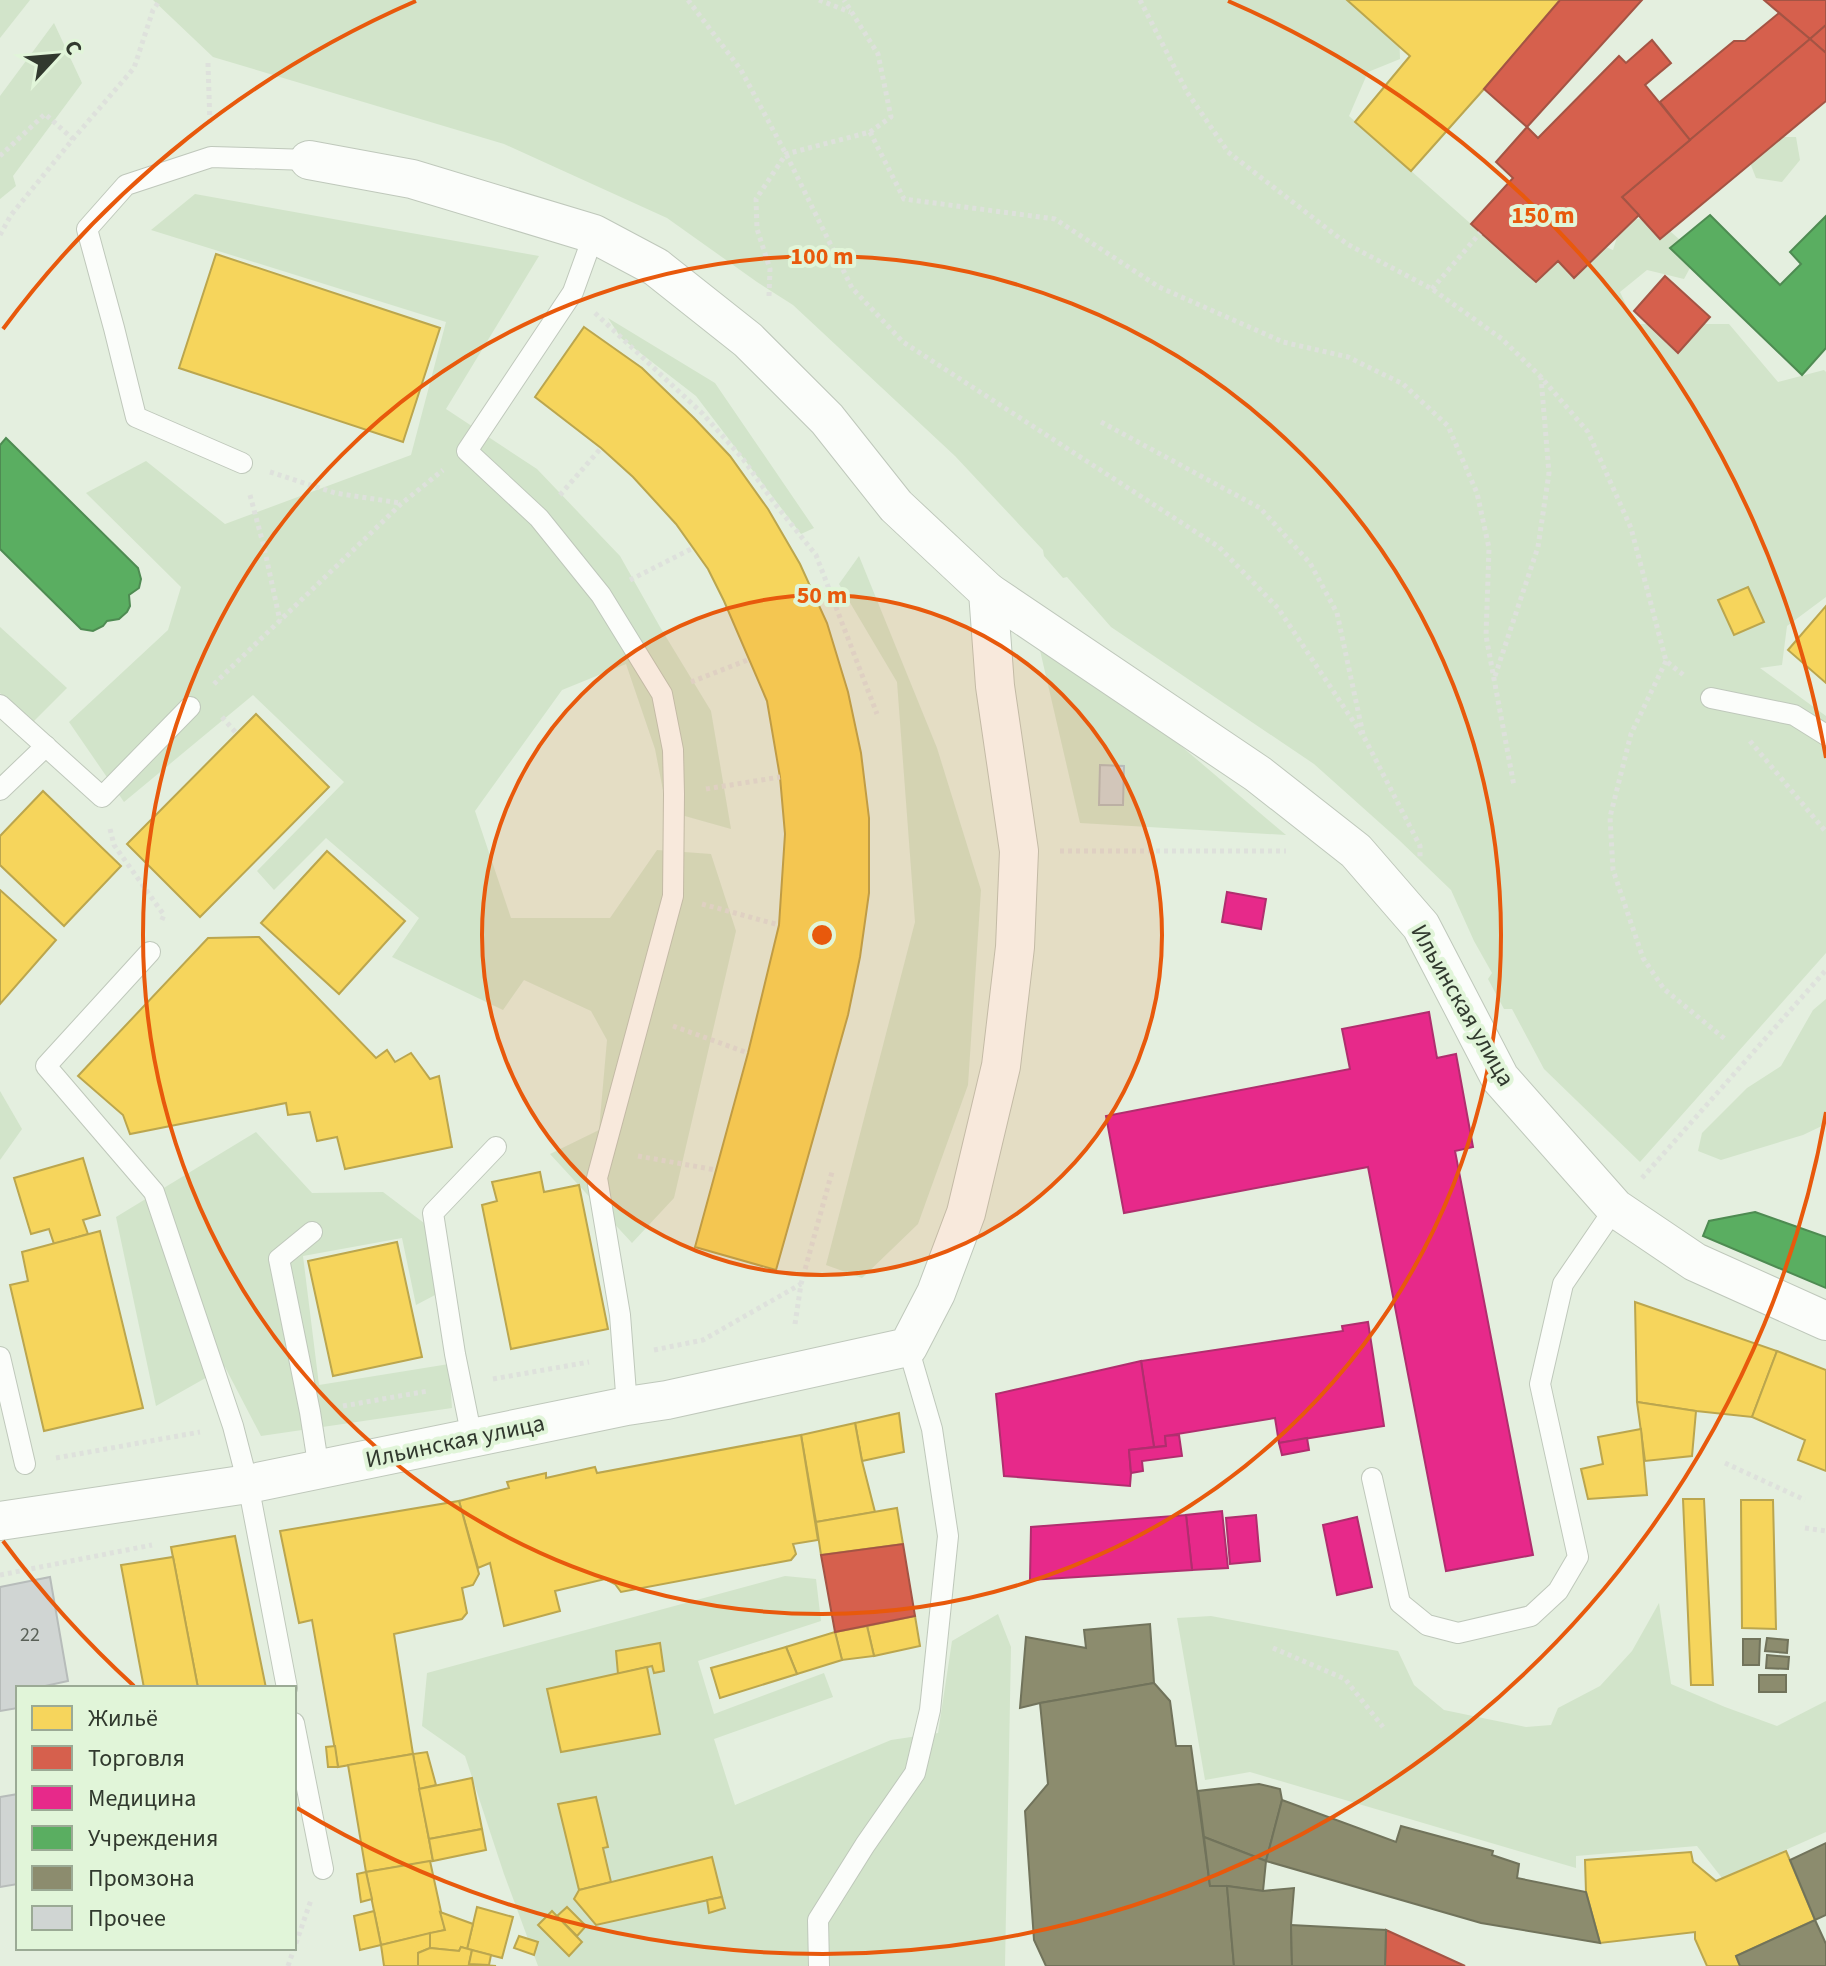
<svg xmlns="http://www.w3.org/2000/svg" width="1826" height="1966" viewBox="0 0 1826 1966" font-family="'Source Sans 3',sans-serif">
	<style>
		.green { fill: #d2e4ca }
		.homes { fill: #f6d55c; stroke: #bba64e; stroke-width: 2 }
		.shops { fill: #d6604d; stroke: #a45444; stroke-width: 2 }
		.health { fill: #e7298a; stroke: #b02e6e; stroke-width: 2 }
		.public { fill: #5aae61; stroke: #4e8b52; stroke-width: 2 }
		.industry { fill: #8c8c6e; stroke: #71735b; stroke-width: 2 }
		.building { fill: #d0d5d3; stroke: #b7bcba; stroke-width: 2 }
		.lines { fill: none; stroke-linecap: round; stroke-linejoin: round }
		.lane-casing { stroke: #bfc8bb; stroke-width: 22 }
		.street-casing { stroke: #bfc8bb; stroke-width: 40 }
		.path { stroke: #dee1dc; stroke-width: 5; stroke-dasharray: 4 4; stroke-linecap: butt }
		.lane { stroke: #fbfdfa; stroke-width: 20 }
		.street { stroke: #fbfdfa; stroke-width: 38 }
		.ring { fill: none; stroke: #e8590c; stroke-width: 4 }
		.labels { text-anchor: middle; stroke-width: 8; stroke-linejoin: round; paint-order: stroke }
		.number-label { font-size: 20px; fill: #596057 }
		.street-label { font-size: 24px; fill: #31392e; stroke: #e1f5d9 }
		.centre { fill: #e8590c; stroke: #e1f5d9; stroke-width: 4 }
		.ring-label { font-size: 24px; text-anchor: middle; font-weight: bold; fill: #e8590c; stroke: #e1f5d9; stroke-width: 8; stroke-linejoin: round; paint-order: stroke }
	</style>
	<rect width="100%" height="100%" fill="#e4efdf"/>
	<g class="green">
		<polygon points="0,0 30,0 0,38"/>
		<polygon points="153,0 1375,0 1399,26 1400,59 1368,72 1349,116 1532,278 1584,238 1613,250 1622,221 1654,217 1697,255 1684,279 1647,270 1620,292 1635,324 1729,324 1778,382 1824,370 1826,372 1826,597 1787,626 1782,665 1760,668 1826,716 1826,953 1640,1162 1544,1069 1512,1009 1504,1009 1488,979 1492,973 1474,941 1451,890 1399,840 1314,764 1111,627 1067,577 1063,578 1044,556 1043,550 955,456 793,305 757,282 667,218 504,144 213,57"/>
		<polygon points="54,23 82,83 13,176 16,186 0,199 0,96"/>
		<polygon points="1769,137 1796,137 1800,160 1782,182 1756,178 1747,155"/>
		<polygon points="195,194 539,256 446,409 537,469 620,556 660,627 711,711 731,829 667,811 655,749 626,664 562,690 475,811 511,918 610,918 657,850 711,854 736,931 674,1198 632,1243 550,1154 599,1130 607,1040 591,1011 524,980 503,1010 392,957 419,918 326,838 274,890 257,871 344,782 253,695 124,802 69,722 168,630 181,587 86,493 146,461 225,524 411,455 446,322 151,230"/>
		<polygon points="608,318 715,383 814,528 801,534 696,396 621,338"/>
		<polygon points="859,556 937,748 981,890 968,1085 918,1224 862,1278 826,1265 915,922 897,682 839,584"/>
		<polygon points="0,627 67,688 32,723 0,693"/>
		<polygon points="1050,635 1286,835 1080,823 1039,646"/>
		<polygon points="1826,999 1826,1124 1803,1135 1721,1160 1698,1151 1702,1133 1747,1088 1781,1066 1813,1010"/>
		<polygon points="0,1091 22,1129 0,1160"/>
		<polygon points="256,1132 312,1193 383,1192 424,1223 437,1294 416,1305 402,1238 303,1256 319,1385 449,1364 452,1408 261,1436 225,1367 156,1406 116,1217"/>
		<polygon points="785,1576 816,1579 821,1621 698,1661 714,1714 824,1673 833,1697 714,1739 735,1805 891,1740 938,1733 952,1641 998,1614 1011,1647 1005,1966 538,1966 504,1874 465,1756 422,1726 427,1673"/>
		<polygon points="1659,1603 1671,1684 1725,1707 1777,1726 1826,1701 1826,1832 1722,1878 1697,1846 1576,1856 1576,1868 1250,1772 1205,1780 1177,1618 1211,1616 1398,1651 1414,1685 1444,1710 1526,1727 1551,1725 1558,1708 1600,1686 1632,1651"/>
	</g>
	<g class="homes">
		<polygon points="1347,0 1560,0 1484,89 1411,171 1355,122 1410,56"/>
		<polygon points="216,254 440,328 403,442 179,368"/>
		<polygon points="584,327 642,368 694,418 730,456 768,509 800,564 827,623 848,692 861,753 869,818 869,893 860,957 848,1015 776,1270 695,1247 748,1053 779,925 785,834 780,777 767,701 724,601 708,569 676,524 633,477 601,448 535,397"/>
		<polygon points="1748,587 1764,622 1734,635 1718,600"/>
		<polygon points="1826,606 1826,683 1788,650"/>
		<polygon points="256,714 329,787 200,917 127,844"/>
		<polygon points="43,791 121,866 64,926 0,865 0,836"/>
		<polygon points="327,851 405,921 339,994 261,923"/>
		<polygon points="0,890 56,940 0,1004"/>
		<polygon points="259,937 376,1058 387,1050 395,1062 411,1053 430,1079 439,1076 452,1147 345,1169 337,1137 317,1141 310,1112 288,1115 286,1103 130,1134 123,1115 78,1076 208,938"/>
		<polygon points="83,1158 100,1215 83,1220 88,1234 54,1244 49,1229 31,1234 14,1178"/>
		<polygon points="540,1172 544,1192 579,1185 608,1329 511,1349 482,1205 497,1201 492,1182"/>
		<polygon points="100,1231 143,1408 44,1431 10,1285 28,1281 22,1252"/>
		<polygon points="397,1242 422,1357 333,1376 308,1261"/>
		<polygon points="1635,1302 1777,1351 1752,1417 1696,1411 1637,1402"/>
		<polygon points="1777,1351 1826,1370 1826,1471 1798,1460 1805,1440 1752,1417"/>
		<polygon points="1637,1402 1696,1411 1692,1456 1645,1461"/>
		<polygon points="899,1413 904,1452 862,1461 855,1423"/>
		<polygon points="855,1423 862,1461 875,1512 816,1522 801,1435"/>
		<polygon points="1641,1429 1647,1495 1588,1499 1581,1469 1603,1464 1598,1437"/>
		<polygon points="801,1435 818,1540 793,1544 796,1554 791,1560 621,1592 615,1584 605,1579 555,1591 560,1611 504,1626 490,1563 478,1568 459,1501 509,1488 507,1482 546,1473 546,1478 595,1467 597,1473"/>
		<polygon points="1683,1499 1704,1499 1713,1685 1691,1685"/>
		<polygon points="1741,1500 1773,1500 1776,1629 1742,1628"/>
		<polygon points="459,1501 479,1574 473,1585 462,1588 467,1613 462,1619 394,1634 413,1754 338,1767 312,1620 299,1623 280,1531"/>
		<polygon points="897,1508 903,1544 821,1555 816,1522"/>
		<polygon points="235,1536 266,1688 198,1688 171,1547"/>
		<polygon points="173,1557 198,1688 144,1688 121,1565"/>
		<polygon points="915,1616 920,1646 874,1656 867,1626"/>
		<polygon points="867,1626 874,1656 842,1660 835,1632"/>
		<polygon points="835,1632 842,1660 797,1674 786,1647"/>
		<polygon points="660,1643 664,1671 654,1673 652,1666 618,1674 616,1651"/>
		<polygon points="786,1647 797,1674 720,1698 711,1668"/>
		<polygon points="647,1667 660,1734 561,1752 547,1689"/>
		<polygon points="335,1746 338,1767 328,1767 326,1747"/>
		<polygon points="427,1752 436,1785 419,1789 413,1754"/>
		<polygon points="413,1754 433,1861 366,1872 348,1765"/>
		<polygon points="472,1778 482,1829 429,1839 419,1789"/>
		<polygon points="596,1797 608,1847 603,1848 611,1882 579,1890 558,1804"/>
		<polygon points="482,1829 486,1850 433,1861 429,1839"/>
		<polygon points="1786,1851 1815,1920 1736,1956 1740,1966 1707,1966 1695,1939 1695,1932 1600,1943 1586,1892 1585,1860 1691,1852 1693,1862 1716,1881"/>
		<polygon points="712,1857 722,1897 596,1925 574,1899 579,1890"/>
		<polygon points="430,1861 445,1930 381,1945 366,1872"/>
		<polygon points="366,1872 372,1899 361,1902 357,1874"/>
		<polygon points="722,1897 725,1908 709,1913 707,1900"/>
		<polygon points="477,1907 513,1917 502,1958 467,1949"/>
		<polygon points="567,1907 586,1926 577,1936 557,1916"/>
		<polygon points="374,1911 381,1945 360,1950 354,1916"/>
		<polygon points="552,1911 582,1942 569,1956 538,1925"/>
		<polygon points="440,1912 473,1924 467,1949 461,1947 459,1951 430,1948 430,1933 445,1930"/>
		<polygon points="430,1933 430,1948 418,1953 418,1966 384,1966 381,1945"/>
		<polygon points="519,1936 538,1942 534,1955 514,1948"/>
		<polygon points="461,1947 472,1950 469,1964 496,1966 418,1966 418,1953 430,1948 459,1951"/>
		<polygon points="472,1950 491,1955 489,1965 469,1964"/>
	</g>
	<g class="shops">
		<polygon points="1560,0 1642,0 1527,127 1484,89"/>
		<polygon points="1764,0 1826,0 1826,25 1810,39"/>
		<polygon points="1779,13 1810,39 1690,140 1660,102 1734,41 1745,41"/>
		<polygon points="1826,25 1826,53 1810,39"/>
		<polygon points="1810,39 1826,53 1826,101 1660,239 1622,197"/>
		<polygon points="1652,40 1671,63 1645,85 1690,140 1622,197 1639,215 1574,278 1558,261 1536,282 1471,224 1513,178 1496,162 1527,127 1538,138 1619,56 1626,63"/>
		<polygon points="1665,276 1710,317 1678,353 1634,311"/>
		<polygon points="903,1544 915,1616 835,1632 821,1555"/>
		<polygon points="1386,1930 1465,1966 1385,1966"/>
	</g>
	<g class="health">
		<polygon points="1227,892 1266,899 1261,929 1222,922"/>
		<polygon points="1429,1012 1437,1058 1456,1054 1473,1147 1455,1151 1533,1555 1446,1571 1368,1167 1124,1213 1106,1116 1350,1069 1342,1029"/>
		<polygon points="1368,1322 1384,1426 1279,1443 1275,1418 1165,1436 1166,1446 1154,1447 1141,1361 1343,1331 1342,1326"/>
		<polygon points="1141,1361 1154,1447 1129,1450 1131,1473 1130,1486 1004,1476 996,1394"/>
		<polygon points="1179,1435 1182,1456 1142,1461 1143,1471 1131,1473 1129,1450 1166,1446 1165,1436"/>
		<polygon points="1307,1438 1309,1450 1282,1455 1279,1443"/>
		<polygon points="1222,1511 1228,1568 1192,1570 1186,1515"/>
		<polygon points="1186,1515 1192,1570 1030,1580 1031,1527"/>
		<polygon points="1256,1515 1260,1561 1230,1564 1226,1518"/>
		<polygon points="1357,1517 1372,1587 1337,1595 1323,1525"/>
	</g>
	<g class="public">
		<polygon points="1710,215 1780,285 1801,264 1790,252 1826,216 1826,348 1802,375 1670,248"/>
		<polygon points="6,438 138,568 141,579 139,588 129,595 130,606 127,612 119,619 107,621 103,626 93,631 81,629 0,549 0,445"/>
		<polygon points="1755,1212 1826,1237 1826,1288 1703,1236 1709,1221"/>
	</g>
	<g class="industry">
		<polygon points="1150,1624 1154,1683 1040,1703 1020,1708 1026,1637 1086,1648 1084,1630"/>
		<polygon points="1767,1638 1788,1640 1787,1653 1765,1651"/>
		<polygon points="1743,1639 1760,1639 1759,1665 1743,1665"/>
		<polygon points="1767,1655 1789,1657 1788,1669 1766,1668"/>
		<rect x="1759" y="1675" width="27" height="17"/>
		<polygon points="1154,1683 1170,1701 1176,1746 1191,1746 1210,1886 1227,1886 1234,1966 1046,1966 1034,1940 1025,1811 1048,1784 1040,1703"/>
		<polygon points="1259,1784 1280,1789 1282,1800 1266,1861 1204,1837 1198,1791"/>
		<polygon points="1282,1800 1396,1842 1401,1826 1493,1851 1492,1855 1519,1864 1517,1878 1586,1892 1600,1943 1481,1923 1266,1861"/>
		<polygon points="1204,1837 1266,1861 1263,1891 1227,1886 1210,1886"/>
		<polygon points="1826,1843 1826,1915 1815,1920 1790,1860"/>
		<polygon points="1227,1886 1263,1891 1294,1888 1291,1925 1292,1966 1234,1966"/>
		<polygon points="1815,1920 1826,1944 1826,1966 1740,1966 1736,1956"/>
		<polygon points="1291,1925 1386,1930 1385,1966 1292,1966"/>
	</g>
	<g class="building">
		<polygon points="1100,765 1124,766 1123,805 1099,805"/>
		<polygon points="50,1577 68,1681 36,1688 18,1688 18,1708 0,1711 0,1587"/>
		<polygon points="18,1794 18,1884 0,1887 0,1797"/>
	</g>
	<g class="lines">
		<g class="lane-casing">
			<g id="lane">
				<polyline points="594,234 573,292 467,451 539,518 601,595 662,694 673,750 674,794 673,896 597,1178 620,1315 627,1406"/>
				<polyline points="242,463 136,417 114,328 87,229 126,185 211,157 309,160"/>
				<polyline points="1711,698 1794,715 1826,735"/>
				<polyline points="0,705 102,797 190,707"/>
				<polyline points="0,790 46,746"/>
				<polyline points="150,952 46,1066 154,1192 233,1426 248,1484 287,1688"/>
				<polyline points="312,1232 279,1259 310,1412 319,1470"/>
				<polyline points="0,1357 25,1464"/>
				<polyline points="472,1438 455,1354 433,1213 496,1147"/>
				<polyline points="1372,1478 1400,1603 1427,1625 1458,1633 1531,1616 1558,1591 1578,1557 1540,1384 1563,1284 1615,1208"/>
				<polyline points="294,1723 323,1869"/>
				<polyline points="819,1966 818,1920 865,1845 915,1773 930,1710 948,1536 932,1429 908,1347"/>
			</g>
		</g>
		<g class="street-casing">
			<g id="street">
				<polyline points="988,592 1258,774 1356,851 1421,926 1500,1078 1615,1208 1695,1262 1826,1321"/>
				<polyline points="0,1521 248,1484 627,1406 667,1400 908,1347 936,1293 966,1213 1001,1066 1015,947 1019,851 995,686 988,592 896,506 827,419 748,340 656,267 594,234 412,179 309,160"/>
			</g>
		</g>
		<g class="path">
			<polyline points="688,0 741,70 786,154 852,288 903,342 1219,547 1278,608 1365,739 1420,846 1420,859"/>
			<polyline points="819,0 850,12"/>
			<polyline points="1140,0 1187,92 1228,152 1347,244 1432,289 1502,339 1541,377 1588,432 1631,528 1666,661 1686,677"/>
			<polyline points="208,63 210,126"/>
			<polyline points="870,132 904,199 1055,219 1159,287 1283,342 1348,357 1403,384 1448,426 1477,493 1489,548 1486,636 1514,786"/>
			<polyline points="0,156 45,114 73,139"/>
			<polyline points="0,235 11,215 73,139 134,68 153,10 160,0"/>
			<polyline points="1432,289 1480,233"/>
			<polyline points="769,296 770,269 757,229 756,199 786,154 870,132 891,117 878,54 844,0"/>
			<polyline points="595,313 703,414 743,459 775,504 816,555 877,714"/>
			<polyline points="1101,422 1260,508 1310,563 1337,613 1363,734"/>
			<polyline points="270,472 335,493 400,503"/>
			<polyline points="250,495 264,547 280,621"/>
			<polyline points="560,495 601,448"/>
			<polyline points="630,580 693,548"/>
			<polyline points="1666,661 1631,734 1610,817 1613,870 1643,958 1664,989 1725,1039"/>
			<polyline points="1495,676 1538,547 1549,473 1541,378"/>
			<polyline points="691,682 750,659"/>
			<polyline points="214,684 401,504 443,470"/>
			<polyline points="222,717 237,734"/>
			<polyline points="1750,741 1826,832"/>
			<polyline points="706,789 780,777"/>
			<polyline points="110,829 114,845 164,915 161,922"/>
			<polyline points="1060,851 1286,851"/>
			<polyline points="702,904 779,925"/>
			<polyline points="673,1026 748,1053"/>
			<polyline points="638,1156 716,1170"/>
			<polyline points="1642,1178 1826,970"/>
			<polyline points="795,1324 801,1284 832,1172"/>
			<polyline points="654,1350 703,1340 801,1284"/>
			<polyline points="493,1379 589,1362"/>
			<polyline points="343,1406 428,1391"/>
			<polyline points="56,1458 200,1432"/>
			<polyline points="1725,1463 1805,1500"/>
			<polyline points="1805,1528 1826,1531"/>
			<polyline points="0,1575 152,1545"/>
			<polyline points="1273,1648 1345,1679 1383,1727"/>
			<polyline points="288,1966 311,1900"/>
		</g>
		<use href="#lane" class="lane"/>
		<use href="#street" class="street"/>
	</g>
	<circle cx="822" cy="935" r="340" fill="#e8590c" fill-opacity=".12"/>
	<g class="ring">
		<circle cx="822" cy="935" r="340"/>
		<circle cx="822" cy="935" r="679"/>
		<path d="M1826 1112A1019 1019 0 0 1 297 1808M134 1686A1019 1019 0 0 1 3 1541M3 329A1019 1019 0 0 1 416 1M1228 1A1019 1019 0 0 1 1826 758"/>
	</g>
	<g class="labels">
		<g class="number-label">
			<text x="30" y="1641">22</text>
		</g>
		<g class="street-label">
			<text transform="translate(1463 1005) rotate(60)" y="8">Ильинская улица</text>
			<text transform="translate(455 1441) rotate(-12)" y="8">Ильинская улица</text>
		</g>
	</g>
	<circle cx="822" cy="935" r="12" class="centre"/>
	<g class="ring-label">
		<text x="1543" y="223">150 m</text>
		<text x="822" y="264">100 m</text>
		<text x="822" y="603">50 m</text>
	</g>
	<rect x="16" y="1686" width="280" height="264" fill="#e1f5d9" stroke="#9baa95" stroke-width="2"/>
	<rect x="32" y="1706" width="40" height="24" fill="#f6d55c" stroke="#9baa95" stroke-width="2"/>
	<text x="88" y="1726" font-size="24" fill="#31392e">Жильё</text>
	<rect x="32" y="1746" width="40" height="24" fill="#d6604d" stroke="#9baa95" stroke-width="2"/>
	<text x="88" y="1766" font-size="24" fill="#31392e">Торговля</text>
	<rect x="32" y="1786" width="40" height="24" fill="#e7298a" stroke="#9baa95" stroke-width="2"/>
	<text x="88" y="1806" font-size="24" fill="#31392e">Медицина</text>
	<rect x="32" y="1826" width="40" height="24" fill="#5aae61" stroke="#9baa95" stroke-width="2"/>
	<text x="88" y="1846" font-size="24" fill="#31392e">Учреждения</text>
	<rect x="32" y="1866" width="40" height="24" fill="#8c8c6e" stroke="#9baa95" stroke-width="2"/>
	<text x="88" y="1886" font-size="24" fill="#31392e">Промзона</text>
	<rect x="32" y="1906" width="40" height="24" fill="#d0d5d3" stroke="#9baa95" stroke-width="2"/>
	<text x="88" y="1926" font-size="24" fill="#31392e">Прочее</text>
	<g transform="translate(56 56) rotate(64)" stroke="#e1f5d9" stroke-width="6" paint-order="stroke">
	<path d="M0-6L14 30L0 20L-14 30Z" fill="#31392e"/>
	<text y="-12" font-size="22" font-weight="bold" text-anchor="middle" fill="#31392e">С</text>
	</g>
</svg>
